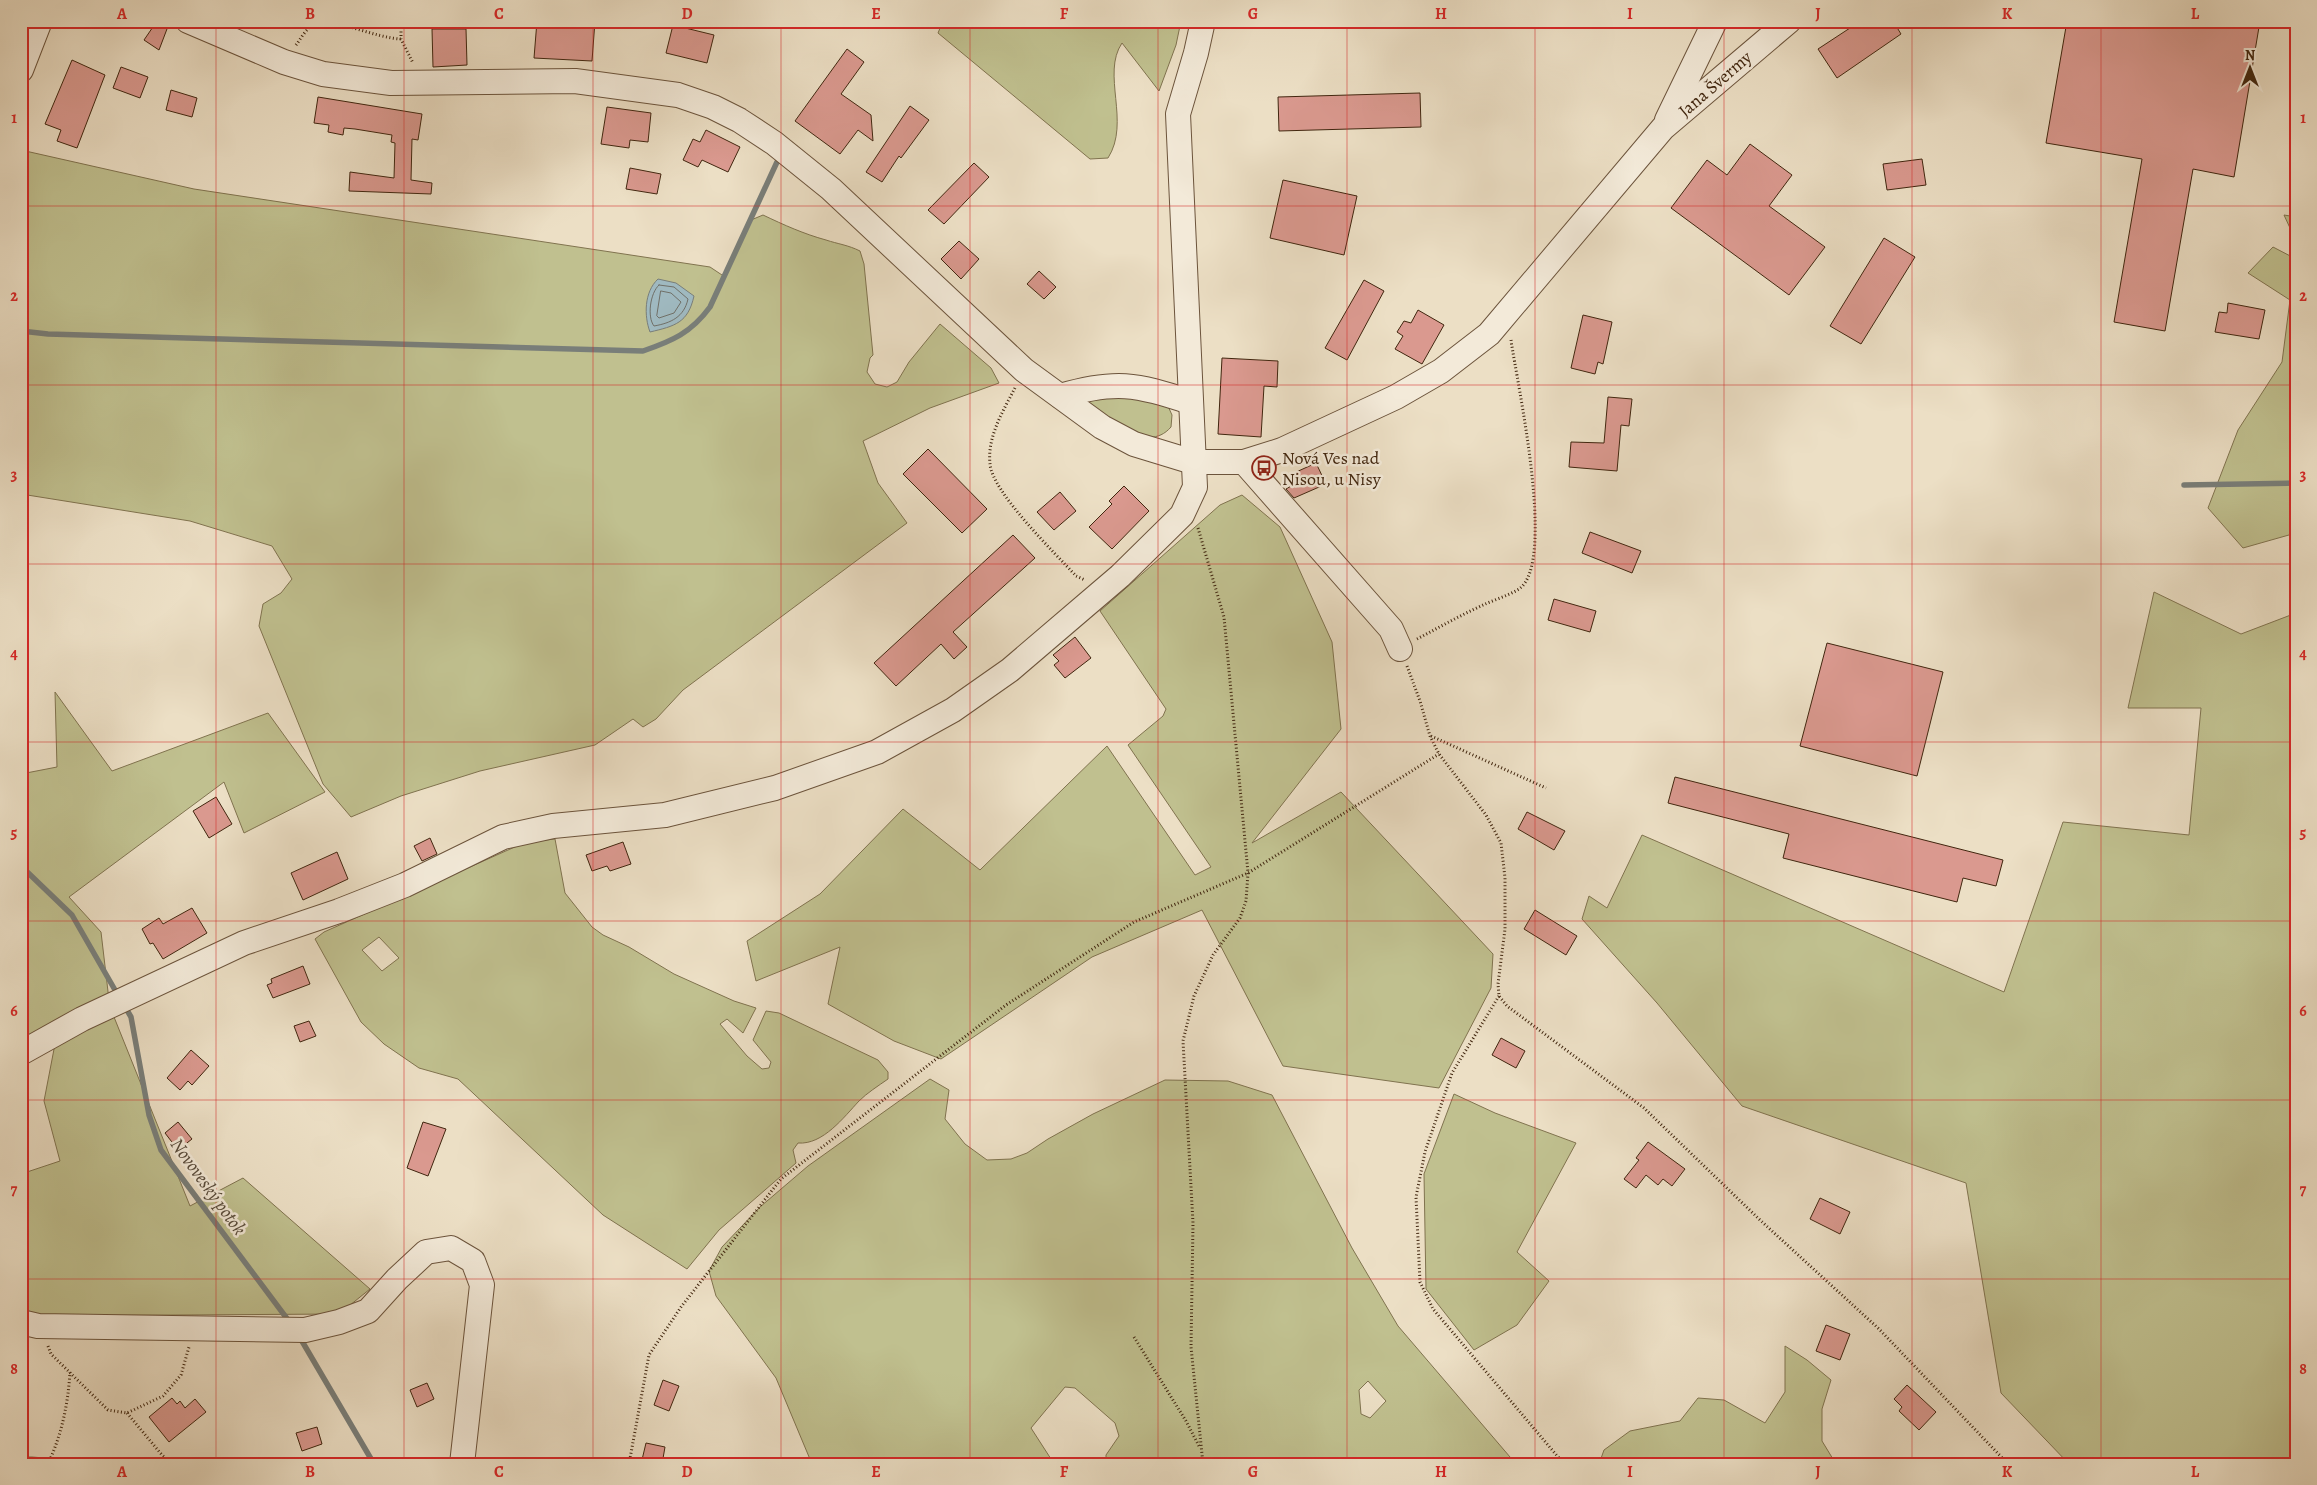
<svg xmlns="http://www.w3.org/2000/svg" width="2317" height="1485" viewBox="0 0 2317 1485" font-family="Alegreya,serif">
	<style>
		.green { fill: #c0c08f; stroke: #80734f; fill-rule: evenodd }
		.water { fill: #9fb9c0; stroke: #797e79 }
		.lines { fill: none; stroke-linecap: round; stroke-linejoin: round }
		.shore { stroke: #707068; stroke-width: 1 }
		.stream { stroke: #797e79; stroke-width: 5.5 }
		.building { fill: #da998f; stroke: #41260f }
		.minor-casing { stroke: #6c543c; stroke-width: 26 }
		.path { stroke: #41260f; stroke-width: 3; stroke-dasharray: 1 2.5; stroke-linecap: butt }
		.minor { stroke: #f3ead9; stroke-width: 24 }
		.grid { fill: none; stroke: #d62828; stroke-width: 1; stroke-opacity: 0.55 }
		.labels { text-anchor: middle; stroke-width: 5; stroke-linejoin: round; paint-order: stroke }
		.street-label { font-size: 18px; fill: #41260f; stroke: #f3ead9 }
		.poi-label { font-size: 18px; fill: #41260f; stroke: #f3ead9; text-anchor: start }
		.water-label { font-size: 19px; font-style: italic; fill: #584b3b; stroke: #f3ead9 }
		.neatline { fill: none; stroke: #d62828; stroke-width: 2 }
		.grid-label { font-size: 16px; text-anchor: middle; font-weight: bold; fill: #d62828 }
	</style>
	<rect width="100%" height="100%" fill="#ecdfc5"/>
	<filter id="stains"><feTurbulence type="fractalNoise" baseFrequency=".004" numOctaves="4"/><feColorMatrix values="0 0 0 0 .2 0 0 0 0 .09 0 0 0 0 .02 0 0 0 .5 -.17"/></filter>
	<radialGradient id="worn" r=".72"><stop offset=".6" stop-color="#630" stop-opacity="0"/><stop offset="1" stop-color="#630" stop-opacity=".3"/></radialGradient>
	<g class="green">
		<path d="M943 21H1181L1176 45 1159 91 1122 43C1101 74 1131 122 1108 158L1090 159 938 33Z"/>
		<path d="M21 150 194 189 710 267 725 277 751 220 763 215C784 225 804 234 826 240 838 244 848 245 860 251L864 264 873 355 870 358 867 372 875 384 887 387 897 382 909 362 940 324 991 368 999 383 930 408 863 441 878 483 907 523 683 690 656 719 643 727 633 719 595 745 480 771 401 796 351 817 323 784 259 626 263 604 281 593 292 579 272 546 190 521 21 494Z"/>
		<polygon points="2284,215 2296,217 2296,241"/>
		<polygon points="2273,247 2296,259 2296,533 2243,548 2208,508 2238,430 2282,362 2290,300 2248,273"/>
		<path d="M1114 395 1167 404 1172 415 1171 427C1146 456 1106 416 1084 401Z"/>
		<polygon points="1242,495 1280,527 1332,642 1341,729 1252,843 1341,792 1493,954 1491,988 1439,1088 1283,1066 1202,910 1092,957 941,1059 894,1041 828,1004 840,947 756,981 747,941 820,894 903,809 980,870 1107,746 1195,875 1211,867 1128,745 1163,716 1166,709 1100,611 1220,505"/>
		<polygon points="2154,592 2241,634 2296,613 2296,1464 2069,1464 2001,1393 1966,1183 1742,1106 1657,1003 1582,919 1589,896 1607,908 1642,835 2004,992 2063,822 2189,835 2201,708 2128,708"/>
		<polygon points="55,692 112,771 268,713 325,792 244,833 224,782 69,897 101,932 109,1000 21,1039 21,774 57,767"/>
		<path d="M555 839 565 893 592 927 603 935 629 947 674 974 734 1001 756 1008 743 1033 727 1019 720 1024 747 1056 762 1069 769 1068 771 1062 753 1040 766 1011 779 1013 878 1060 888 1072V1079C878 1086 867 1093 859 1101 844 1117 823 1145 798 1143L793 1150 796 1163 719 1230 687 1269 603 1215 458 1079 419 1068 384 1044 361 1022 315 939 324 932 526 842ZM379 937 399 958 382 971 362 950Z"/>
		<polygon points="114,1017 190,1206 243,1178 370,1289 339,1314 21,1316 21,1174 60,1161 44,1101 55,1044"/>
		<path d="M930 1079 949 1090 945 1119 965 1144 987 1160 1011 1159 1027 1153 1048 1139 1093 1114 1165 1080 1228 1081 1272 1095 1352 1248 1398 1326 1516 1464H1106V1455L1119 1436 1115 1423 1075 1388 1065 1387 1031 1428 1051 1459 1058 1464H812L776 1378 716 1296 709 1271 722 1247 760 1207 808 1166ZM1368 1381 1386 1401 1370 1418 1361 1414 1359 1390Z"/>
		<polygon points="1454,1094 1495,1113 1576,1143 1517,1252 1549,1281 1517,1325 1474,1350 1426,1289 1424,1174"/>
		<polygon points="1785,1346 1807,1360 1831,1380 1822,1409 1822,1441 1836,1464 1599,1464 1604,1450 1630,1431 1680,1421 1698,1398 1724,1400 1765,1423 1785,1392"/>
		<polygon points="24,1457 32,1457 119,1464 21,1464"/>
	</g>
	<path class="water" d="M658 279 676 283 694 296C688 323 675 326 650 332 644 316 644 292 658 279Z"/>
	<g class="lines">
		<g class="shore">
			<path d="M659 285 674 287 688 299C684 317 671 323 654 326 647 317 650 293 659 285Z"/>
			<polygon points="661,291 671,293 681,302 674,313 659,318 657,316"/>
		</g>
		<g class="stream">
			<path d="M21 331 48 334 643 351C672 341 691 333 710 307L777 162"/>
			<polyline points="2184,485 2296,483"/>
			<polyline points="21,866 72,915 119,997"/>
			<polyline points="124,1005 131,1017 149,1115 161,1150 291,1324"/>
			<polyline points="299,1336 374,1464"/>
		</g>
	</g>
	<g class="building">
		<polygon points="157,21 170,21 159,50 144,40"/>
		<polygon points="537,21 595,21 592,61 534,58"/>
		<polygon points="1846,21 1893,21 1901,34 1837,78 1818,49 1850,28"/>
		<polygon points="2067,21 2260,21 2234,177 2193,169 2165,331 2114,322 2142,159 2046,143"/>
		<polygon points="673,25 714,35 707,63 666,53"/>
		<polygon points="432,29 466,29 467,65 433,67"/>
		<polygon points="847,49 864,62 841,94 871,115 873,141 858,130 840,154 795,121"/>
		<polygon points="72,60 105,75 77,148 57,141 61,130 45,124"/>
		<polygon points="121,67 148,77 140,98 113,88"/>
		<polygon points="171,90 197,98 192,117 166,110"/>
		<polygon points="1420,93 1421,127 1279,131 1278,97"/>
		<polygon points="318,97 422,114 418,140 412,139 411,180 432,183 431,194 349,191 350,172 394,178 395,143 391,142 392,135 355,129 344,128 343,135 328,132 329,125 314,123"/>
		<polygon points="910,106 929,120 901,158 899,156 882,182 866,172"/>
		<polygon points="607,107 651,113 648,142 630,140 629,148 601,144"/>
		<polygon points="706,130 740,147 728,172 702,160 698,167 683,160 693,139 700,142"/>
		<polygon points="1750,144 1792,175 1769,206 1825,247 1789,295 1671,208 1707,160 1727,175"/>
		<polygon points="1922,159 1926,185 1887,190 1883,164"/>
		<polygon points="974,163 989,177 944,224 928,210"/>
		<polygon points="630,168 661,174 657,194 626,189"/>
		<polygon points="1283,180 1357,196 1344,255 1270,238"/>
		<polygon points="1884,238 1915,257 1861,344 1830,326"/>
		<polygon points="959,241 979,259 961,279 941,259"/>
		<polygon points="1039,271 1056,287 1044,299 1027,284"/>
		<polygon points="1364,280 1384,291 1347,360 1325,348"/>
		<polygon points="2228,303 2265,310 2259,339 2215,332 2219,312 2227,313"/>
		<polygon points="1418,310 1444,325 1422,364 1395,349 1403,336 1397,332 1404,321 1411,323"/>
		<polygon points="1583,315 1612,322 1603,364 1598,362 1595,374 1571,368"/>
		<polygon points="1222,358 1278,361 1277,387 1264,386 1261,437 1218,434"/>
		<polygon points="1608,397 1632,399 1629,426 1621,425 1617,471 1569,467 1571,442 1604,443"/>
		<polygon points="928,449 987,509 962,533 903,474"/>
		<polygon points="1316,463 1326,484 1294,498 1286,489 1298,482 1294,473"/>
		<polygon points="1124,486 1149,511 1112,549 1089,527 1112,504 1109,501"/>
		<polygon points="1060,492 1076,511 1054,530 1037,512"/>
		<polygon points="1590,532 1641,551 1632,573 1582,553"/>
		<polygon points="1013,535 1035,558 953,632 967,647 954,659 941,644 896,686 874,663"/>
		<polygon points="1554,599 1596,611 1590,632 1548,620"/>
		<polygon points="1075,637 1091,658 1065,678 1054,665 1059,661 1053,655"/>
		<polygon points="1827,643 1943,672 1917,776 1800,746"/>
		<polygon points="1675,777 2003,860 1996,886 1963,878 1957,902 1783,858 1789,834 1668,803"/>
		<polygon points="216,797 232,824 209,838 193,811"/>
		<polygon points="1527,812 1565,831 1554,850 1518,829"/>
		<polygon points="430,838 437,854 422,861 414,846"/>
		<polygon points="623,842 631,864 610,871 607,866 592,871 586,855"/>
		<polygon points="337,852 348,879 303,900 291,873"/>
		<polygon points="192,908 207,933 163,959 153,943 150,944 142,929 159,918 163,924"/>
		<polygon points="1535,910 1577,936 1566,955 1524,929"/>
		<polygon points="303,966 310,984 273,998 267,985 272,983 271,979"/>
		<polygon points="309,1021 316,1036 300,1042 294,1026"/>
		<polygon points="1501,1038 1525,1051 1516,1068 1492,1055"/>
		<polygon points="191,1050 209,1066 192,1085 188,1081 180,1090 167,1078"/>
		<polygon points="178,1122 192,1139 178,1150 165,1133"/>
		<polygon points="423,1122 446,1129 428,1176 407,1168"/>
		<polygon points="1648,1142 1685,1169 1672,1186 1663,1179 1658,1185 1646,1175 1636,1188 1624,1179 1639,1160 1636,1158"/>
		<polygon points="1820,1198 1850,1212 1840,1234 1810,1219"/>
		<polygon points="1826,1325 1850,1334 1840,1360 1816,1351"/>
		<polygon points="663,1380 679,1386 669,1411 654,1405"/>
		<polygon points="427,1383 434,1399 417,1407 410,1390"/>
		<polygon points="1907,1385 1936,1412 1919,1430 1899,1411 1902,1407 1894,1399"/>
		<polygon points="172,1398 177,1404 180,1401 185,1408 195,1399 206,1412 169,1442 149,1417"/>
		<polygon points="317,1427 322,1444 302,1451 296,1433"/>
		<polygon points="646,1443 665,1447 662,1464 641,1464"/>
	</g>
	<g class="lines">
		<g class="minor-casing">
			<g id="minor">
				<polyline points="188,21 284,62 323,74 391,83 575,81 678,95 713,107 739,120 774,143 831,189 1024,370 1102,427 1134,444 1193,462 1244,462 1282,450 1396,397 1441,371 1489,334 1663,128 1789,21"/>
				<polyline points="21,70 40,21"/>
				<polyline points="1667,120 1715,21"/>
				<path d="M1060 396C1116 380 1135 384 1190 402"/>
				<polyline points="1244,462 1391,629 1400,649"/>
				<polyline points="21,1053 82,1019 244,943 339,911 405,885 503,837 553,826 665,815 775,788 877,752 953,710 1010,670 1120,576 1182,515 1195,487 1178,114 1196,53 1203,21"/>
				<polyline points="21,1322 38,1326 305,1330 339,1322 368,1311 397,1279 426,1252 451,1248 473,1261 482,1285 462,1464"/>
			</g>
		</g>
		<g class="path">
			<polyline points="401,21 401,39 413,63"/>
			<path d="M296 45C302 37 308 25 318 23 337 19 376 38 401 39"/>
			<path d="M1015 388C1003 411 987 437 990 464 992 492 1055 553 1076 576L1085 580"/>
			<polyline points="1198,528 1224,617 1248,873 1246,901 1240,918 1213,955 1194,996 1183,1041 1193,1223 1191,1347 1203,1464"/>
			<path d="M1417 639C1438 628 1459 616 1481 606 1493 600 1508 596 1519 589 1557 563 1517 383 1511 340"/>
			<polyline points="1407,666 1420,701 1430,736 1439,754 1486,815 1501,843 1505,878 1505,929 1498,984 1499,996 1507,1006 1644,1108 1760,1220 1879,1329 2008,1464"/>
			<polyline points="1431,736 1546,788"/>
			<polyline points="1499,996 1452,1073 1425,1152 1416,1197 1420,1282 1433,1309 1564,1464"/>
			<polyline points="21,1287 28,1302"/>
			<polyline points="1134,1337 1186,1421 1200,1448"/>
			<polyline points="48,1346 51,1354 108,1410 127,1413 163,1396 181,1375 189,1347"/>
			<polyline points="127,1413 162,1455 173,1464"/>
			<path d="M48 1464C62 1434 68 1404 70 1372"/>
			<polyline points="629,1464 649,1355 681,1307 781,1179 1006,1005 1134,922 1248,873 1439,754"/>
		</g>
		<use href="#minor" class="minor"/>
	</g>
	<path class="grid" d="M216 21V1464M404 21V1464M593 21V1464M781 21V1464M970 21V1464M1158 21V1464M1347 21V1464M1535 21V1464M1724 21V1464M1912 21V1464M2101 21V1464M21 206H2296M21 385H2296M21 564H2296M21 742H2296M21 921H2296M21 1100H2296M21 1279H2296"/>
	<defs>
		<g id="bus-ring" transform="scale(1.25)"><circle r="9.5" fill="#f3ead9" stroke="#8f2418" stroke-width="1.5"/><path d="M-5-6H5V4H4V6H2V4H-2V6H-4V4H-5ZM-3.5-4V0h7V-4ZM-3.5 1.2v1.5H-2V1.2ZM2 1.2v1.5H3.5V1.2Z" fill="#8f2418"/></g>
	</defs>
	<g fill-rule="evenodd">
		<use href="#bus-ring" x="1264" y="468"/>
	</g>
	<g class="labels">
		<g class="street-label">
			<text transform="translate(1715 84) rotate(-41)" y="6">Jana Švermy</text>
		</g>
		<g class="poi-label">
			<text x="1282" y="464">Nová Ves nad<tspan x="1282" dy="21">Nisou, u Nisy</tspan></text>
		</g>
		<g class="water-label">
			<text transform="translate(209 1186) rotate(54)" y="7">Novoveský potok</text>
		</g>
	</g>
	<rect width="2317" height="1485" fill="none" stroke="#ecdfc5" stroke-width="55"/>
	<g transform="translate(2250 68)" stroke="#f3ead9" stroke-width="4" paint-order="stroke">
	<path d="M0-4L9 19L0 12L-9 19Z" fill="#41260f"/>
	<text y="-8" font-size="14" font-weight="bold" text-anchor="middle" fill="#41260f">N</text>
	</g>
	<rect x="28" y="28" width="2262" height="1430" class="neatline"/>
	<g class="grid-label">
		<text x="122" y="19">A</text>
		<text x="310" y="19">B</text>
		<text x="499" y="19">C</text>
		<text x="687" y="19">D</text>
		<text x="876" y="19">E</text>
		<text x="1064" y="19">F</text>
		<text x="1253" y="19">G</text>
		<text x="1441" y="19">H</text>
		<text x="1630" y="19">I</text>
		<text x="1818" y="19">J</text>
		<text x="2007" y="19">K</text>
		<text x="2195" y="19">L</text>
		<text x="14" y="123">1</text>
		<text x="2303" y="123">1</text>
		<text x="14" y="301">2</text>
		<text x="2303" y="301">2</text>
		<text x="14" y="480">3</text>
		<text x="2303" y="480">3</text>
		<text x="14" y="659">4</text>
		<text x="2303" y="659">4</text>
		<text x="14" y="838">5</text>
		<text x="2303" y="838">5</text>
		<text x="14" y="1016">6</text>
		<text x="2303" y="1016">6</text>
		<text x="14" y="1195">7</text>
		<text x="2303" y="1195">7</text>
		<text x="14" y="1374">8</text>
		<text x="2303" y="1374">8</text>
		<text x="122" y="1477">A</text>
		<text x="310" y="1477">B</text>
		<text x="499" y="1477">C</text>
		<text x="687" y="1477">D</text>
		<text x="876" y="1477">E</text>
		<text x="1064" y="1477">F</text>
		<text x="1253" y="1477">G</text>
		<text x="1441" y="1477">H</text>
		<text x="1630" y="1477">I</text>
		<text x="1818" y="1477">J</text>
		<text x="2007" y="1477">K</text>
		<text x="2195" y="1477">L</text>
	</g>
	<rect width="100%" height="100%" filter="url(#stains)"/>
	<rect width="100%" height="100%" fill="url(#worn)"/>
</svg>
